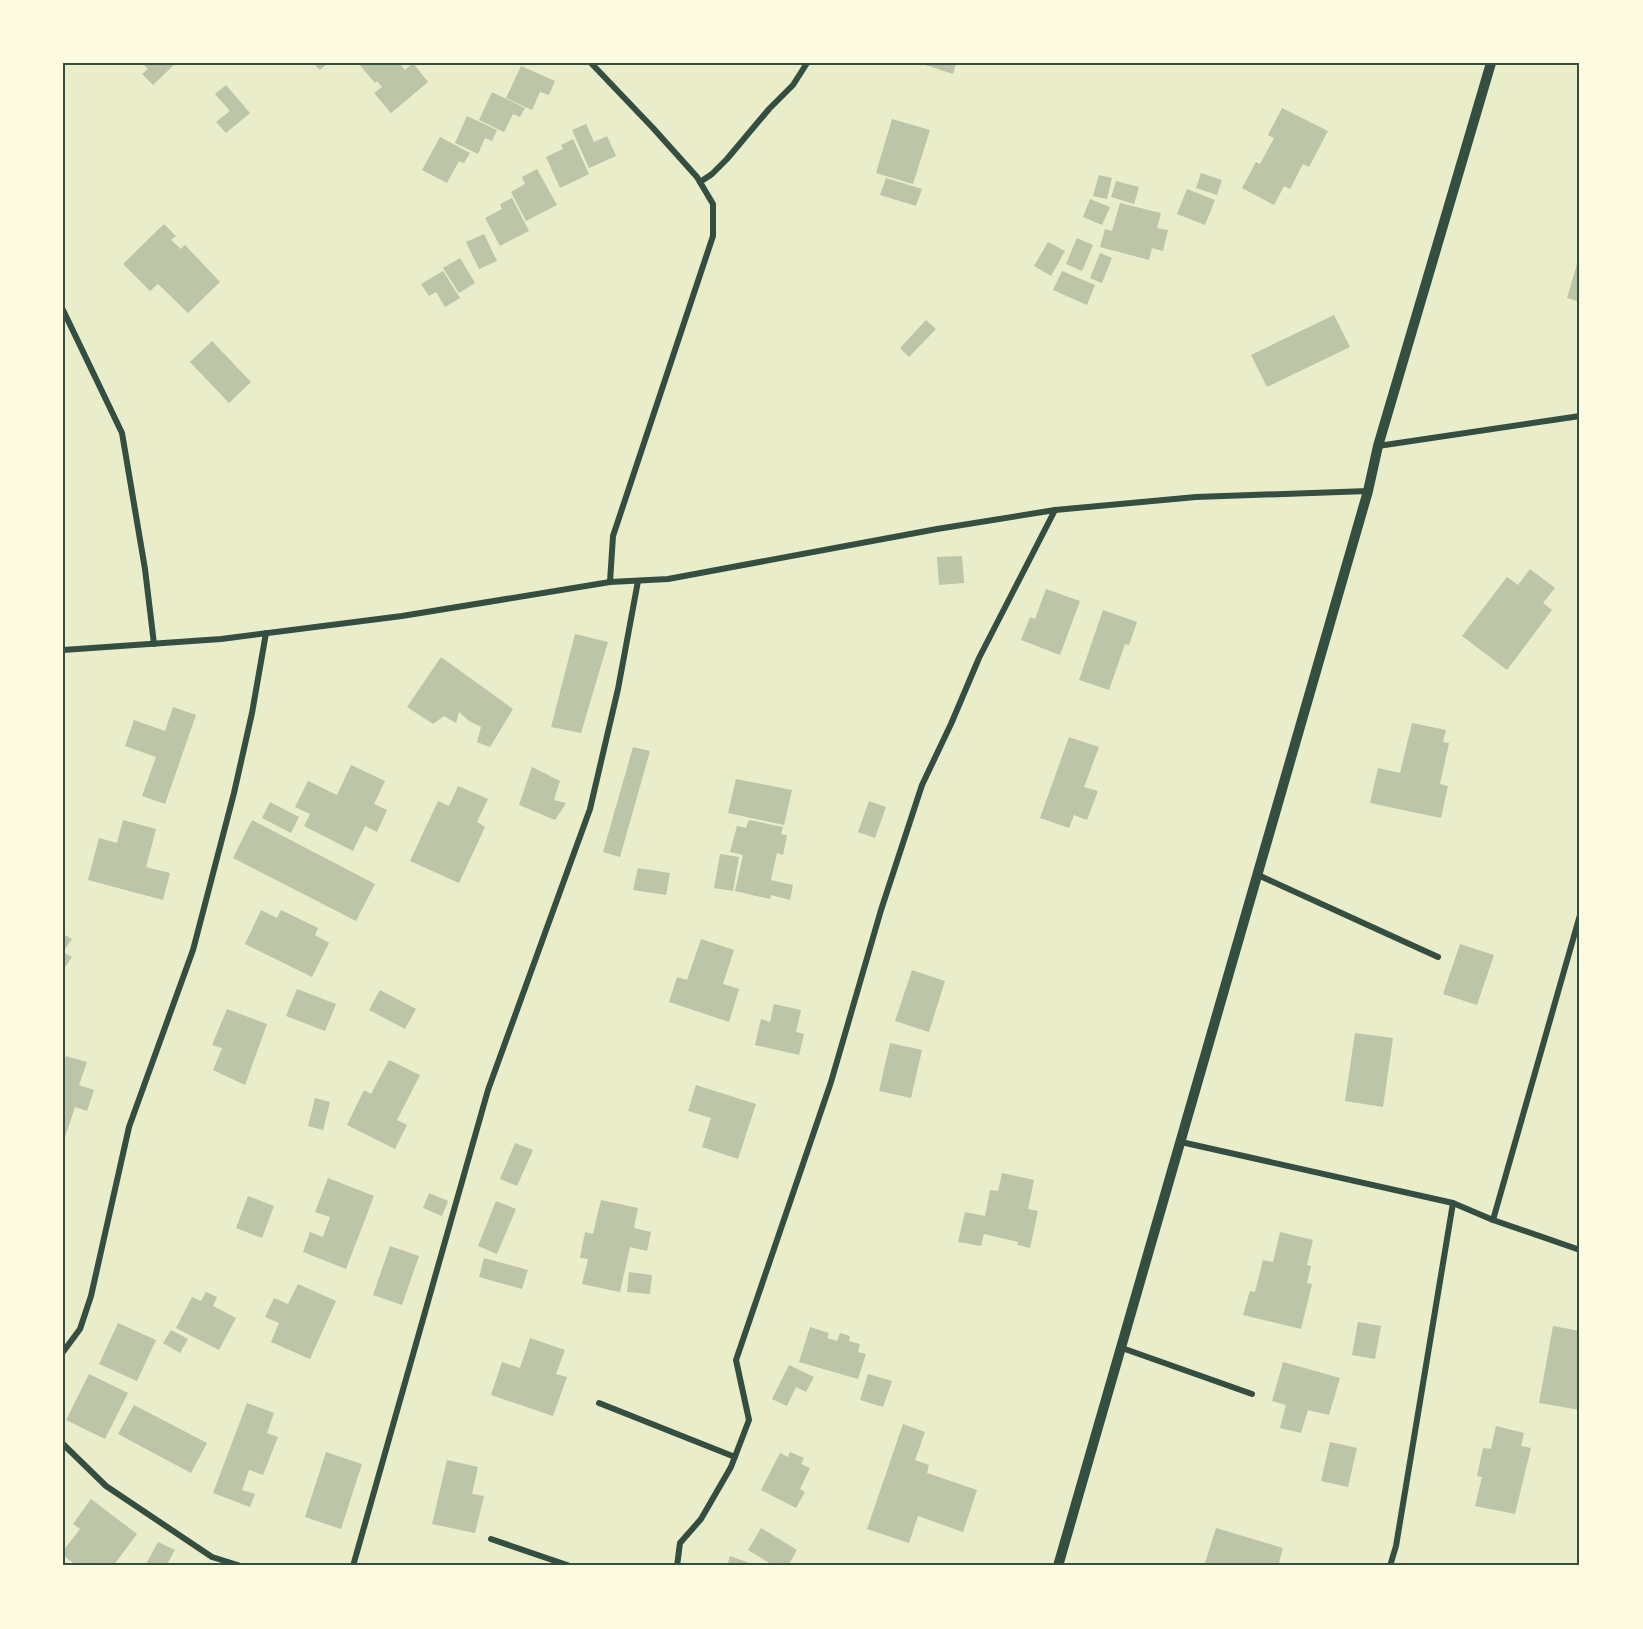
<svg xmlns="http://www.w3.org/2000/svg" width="1643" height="1629" viewBox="0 0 1643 1629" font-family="'Fira Sans Condensed',sans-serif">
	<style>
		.building { fill: #bcc5a7 }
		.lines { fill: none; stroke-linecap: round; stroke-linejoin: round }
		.minor { stroke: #344e41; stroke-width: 6 }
		.tertiary { stroke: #344e41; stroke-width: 10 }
		.neatline { fill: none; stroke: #344e41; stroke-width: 2 }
	</style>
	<rect width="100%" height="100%" fill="#e9edc9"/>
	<g class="building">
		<polygon points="142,63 176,63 153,85 142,74 148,69"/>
		<polygon points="313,63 328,63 320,70"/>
		<polygon points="358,63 399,63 405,70 413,63 428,82 391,113 374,93 382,87 377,81 375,83"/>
		<polygon points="919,63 956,63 953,74"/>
		<polygon points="521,66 555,81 549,95 540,92 532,110 506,98"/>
		<polygon points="226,85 250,113 226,133 216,122 230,111 215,94"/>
		<polygon points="492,92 525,108 520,117 513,114 504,132 479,120"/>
		<polygon points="1282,108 1328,131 1309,167 1303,164 1290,189 1284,186 1274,205 1242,188 1256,162 1260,164 1274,138 1268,135"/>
		<polygon points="467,116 497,130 492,141 485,138 478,154 455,143"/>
		<polygon points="892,119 930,130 913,184 876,173"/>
		<polygon points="586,124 594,142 607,136 616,156 589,168 572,130"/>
		<polygon points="440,137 470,153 464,163 459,161 447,183 422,170"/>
		<polygon points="573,139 589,174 560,188 546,157 563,149 561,145"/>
		<polygon points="537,169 557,205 526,221 511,192 525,184 522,177"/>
		<polygon points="1201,173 1222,180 1217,195 1196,188"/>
		<polygon points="1099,175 1112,178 1107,199 1093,196"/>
		<polygon points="886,178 922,189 916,206 880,195"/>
		<polygon points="1116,181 1139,187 1134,204 1111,197"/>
		<polygon points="1187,189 1215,200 1205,225 1177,214"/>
		<polygon points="512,198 529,231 500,246 485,218 502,209 500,204"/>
		<polygon points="1090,199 1110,207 1102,225 1083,217"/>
		<polygon points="1120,203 1161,213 1157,228 1168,230 1163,251 1152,248 1149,260 1100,247 1105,229 1112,231"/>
		<polygon points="164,224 176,236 171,240 181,249 185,245 220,282 188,313 158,284 150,291 123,264"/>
		<polygon points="484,234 497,261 479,269 466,242"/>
		<polygon points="1077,238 1093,245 1082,271 1066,264"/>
		<polygon points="1048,242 1065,251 1051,276 1034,266"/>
		<polygon points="1100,253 1112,258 1102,283 1090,278"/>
		<polygon points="1580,254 1580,302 1567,298"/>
		<polygon points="460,258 475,283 459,293 443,268"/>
		<polygon points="443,271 460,298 445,307 436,292 429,296 421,284"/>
		<polygon points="1062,271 1095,285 1087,305 1053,290"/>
		<polygon points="1334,315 1350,347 1267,387 1251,355"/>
		<polygon points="926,320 936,329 909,357 900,348"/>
		<polygon points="212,341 251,382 229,403 190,362"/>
		<polygon points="962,556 964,583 939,585 937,557"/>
		<polygon points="1530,569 1555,588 1543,603 1552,610 1507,670 1462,636 1507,577 1518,585"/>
		<polygon points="1046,589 1080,601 1060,655 1021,640 1030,617 1035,619"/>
		<polygon points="1103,610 1137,622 1129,645 1125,644 1109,690 1079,680"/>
		<polygon points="575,634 608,642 581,733 551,727"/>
		<polygon points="441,657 513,709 490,747 477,742 481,727 469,721 459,712 456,723 444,716 433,724 407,707"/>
		<polygon points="173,707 196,715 165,804 142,796 156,757 125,746 134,720 165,731"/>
		<polygon points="1412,723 1446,730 1443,742 1449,743 1440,784 1448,786 1441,818 1370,803 1378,768 1400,773"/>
		<polygon points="1069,737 1099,747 1084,787 1098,791 1087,820 1074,815 1069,828 1040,818"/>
		<polygon points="633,747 650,751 620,857 603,852"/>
		<polygon points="351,765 385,781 374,804 387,810 377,832 365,826 353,851 304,826 310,814 295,807 308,781 337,795"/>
		<polygon points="532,767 560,781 554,800 566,803 555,820 519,805"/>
		<polygon points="736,779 792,790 784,825 728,813"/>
		<polygon points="458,786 488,799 477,822 485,827 459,883 410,861 438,801 449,806"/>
		<polygon points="869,801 886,807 875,838 858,832"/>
		<polygon points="270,802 299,817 291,833 262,818"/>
		<polygon points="123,820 156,829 146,867 170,873 163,900 88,880 99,838 117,843"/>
		<polygon points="252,820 375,884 356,921 233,858"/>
		<polygon points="749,820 783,827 781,834 787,835 783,855 777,853 771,880 793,885 790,900 771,895 770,899 735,891 743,855 730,852 737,826 746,828"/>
		<polygon points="720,854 739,857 733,891 714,888"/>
		<polygon points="638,868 670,873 666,895 633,890"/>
		<polygon points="261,910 277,918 281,910 318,928 315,935 329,943 312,977 245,944"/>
		<polygon points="63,934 72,939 63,952 72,957 63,970"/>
		<polygon points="701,939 734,950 723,984 739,989 729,1022 669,1002 677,977 687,980"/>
		<polygon points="1460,944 1494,955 1477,1005 1443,994"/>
		<polygon points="912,970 945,981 929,1032 895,1021"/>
		<polygon points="297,989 336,1004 325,1031 286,1016"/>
		<polygon points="380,990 416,1009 405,1029 369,1010"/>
		<polygon points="774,1004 801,1010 796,1032 804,1034 799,1055 755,1045 761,1019 770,1022"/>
		<polygon points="227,1009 267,1024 245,1085 213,1070 222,1048 212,1045"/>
		<polygon points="1355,1033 1393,1038 1383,1107 1345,1101"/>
		<polygon points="890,1043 922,1050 911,1098 879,1091"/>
		<polygon points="66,1056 87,1062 79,1085 94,1090 87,1111 75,1107 65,1137 63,1136 63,1065"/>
		<polygon points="389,1060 420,1075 397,1120 407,1125 395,1149 347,1125 364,1090 371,1094"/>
		<polygon points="696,1085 756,1104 738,1159 702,1147 711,1118 688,1111"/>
		<polygon points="315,1098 330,1102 323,1130 308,1126"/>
		<polygon points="515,1143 533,1150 517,1186 500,1179"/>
		<polygon points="1002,1173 1034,1180 1028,1209 1038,1211 1030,1248 1017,1245 1018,1242 984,1234 981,1246 958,1242 965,1212 985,1216 990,1190 998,1191"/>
		<polygon points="328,1178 374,1196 346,1269 303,1252 310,1232 323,1237 330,1217 315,1212"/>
		<polygon points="429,1193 448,1201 442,1216 423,1208"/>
		<polygon points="248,1196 274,1206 262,1238 236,1228"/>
		<polygon points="601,1200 638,1208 634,1228 651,1232 647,1251 630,1247 620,1292 582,1284 588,1259 580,1258 585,1232 593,1234"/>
		<polygon points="496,1201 516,1209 497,1254 478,1246"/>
		<polygon points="1280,1232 1313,1240 1307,1265 1311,1266 1307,1283 1312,1284 1301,1329 1243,1315 1250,1291 1255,1292 1263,1260 1273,1262"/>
		<polygon points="390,1246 419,1256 402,1305 373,1295"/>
		<polygon points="484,1258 528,1270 522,1289 479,1277"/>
		<polygon points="629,1272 652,1275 650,1294 627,1292"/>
		<polygon points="298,1284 336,1301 310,1359 271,1342 279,1323 265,1317 274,1298 288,1304"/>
		<polygon points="206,1292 217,1297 213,1306 236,1318 219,1350 176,1328 192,1297 201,1301"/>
		<polygon points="1358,1322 1381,1326 1375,1359 1352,1355"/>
		<polygon points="118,1323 156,1340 137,1381 99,1364"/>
		<polygon points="1553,1326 1580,1331 1580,1410 1539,1403"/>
		<polygon points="810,1327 829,1333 827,1338 837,1341 840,1333 850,1336 849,1341 860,1344 858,1352 866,1354 858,1379 799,1362"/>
		<polygon points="171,1330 188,1339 180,1353 163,1343"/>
		<polygon points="530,1338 565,1350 556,1374 567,1377 553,1416 491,1395 502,1362 520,1368"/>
		<polygon points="1283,1362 1340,1378 1329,1415 1308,1410 1301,1433 1280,1428 1286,1405 1272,1401"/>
		<polygon points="789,1365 814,1377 806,1392 796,1387 787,1406 772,1399"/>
		<polygon points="89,1374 128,1393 105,1439 66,1420"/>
		<polygon points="868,1374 892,1381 883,1407 860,1400"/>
		<polygon points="247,1403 274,1413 267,1433 278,1437 263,1475 249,1470 242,1490 255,1494 250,1507 213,1493"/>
		<polygon points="134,1405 207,1443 191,1473 118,1434"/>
		<polygon points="903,1424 925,1432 915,1460 929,1465 927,1473 977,1490 963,1532 918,1516 909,1543 867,1529"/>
		<polygon points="1496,1426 1524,1433 1521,1446 1531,1448 1515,1514 1475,1506 1482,1477 1477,1476 1483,1448 1491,1449"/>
		<polygon points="1330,1442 1357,1448 1348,1487 1321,1481"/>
		<polygon points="326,1452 362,1464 341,1529 305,1517"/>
		<polygon points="790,1452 804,1458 801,1464 810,1468 800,1489 805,1492 796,1508 761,1490 780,1453 788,1457"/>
		<polygon points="447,1460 478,1467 472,1494 484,1496 475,1533 432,1524"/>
		<polygon points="91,1499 137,1534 113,1566 71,1566 73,1563 63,1555 63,1551 80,1529 73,1524"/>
		<polygon points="761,1528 797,1550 788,1566 774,1566 748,1550"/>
		<polygon points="1216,1528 1283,1548 1278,1566 1204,1566"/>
		<polygon points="158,1542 175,1550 166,1566 145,1566"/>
		<polygon points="730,1556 758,1566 727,1566"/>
	</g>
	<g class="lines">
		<g class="minor">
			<polyline points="591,63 653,128 697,177 713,204 713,236 613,536 610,582 668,579 937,529 1055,510 1196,497 1368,491"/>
			<polyline points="700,182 712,174 727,159 769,109 793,85 807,63"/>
			<polyline points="63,310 122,433 145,569 154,644"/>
			<polyline points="1378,446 1580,416"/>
			<polyline points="63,650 221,639 402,616 610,582"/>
			<polyline points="1258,875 1438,957"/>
			<polyline points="1181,1142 1453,1203 1493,1220 1580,1250"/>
			<polyline points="1493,1220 1580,915"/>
			<polyline points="1122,1348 1252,1394"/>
			<polyline points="63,1352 80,1329 91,1296 129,1127 193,950 234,793 252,713 266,633"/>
			<polyline points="599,1403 735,1457"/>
			<polyline points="63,1444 106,1486 212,1557 241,1566"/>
			<polyline points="491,1539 570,1566"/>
			<polyline points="353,1566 488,1090 590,809 618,689 638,581"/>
			<polyline points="677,1566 680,1543 701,1519 731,1467 749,1420 736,1360 831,1082 881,910 922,785 951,724 979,658 1055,510"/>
			<polyline points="1390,1566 1396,1546 1453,1203"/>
		</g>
		<polyline class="tertiary" points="1058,1566 1368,491 1378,446 1491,63"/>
	</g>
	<rect width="1643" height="1629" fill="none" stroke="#fefae0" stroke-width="129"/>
	<rect x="64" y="64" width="1514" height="1500" class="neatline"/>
</svg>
